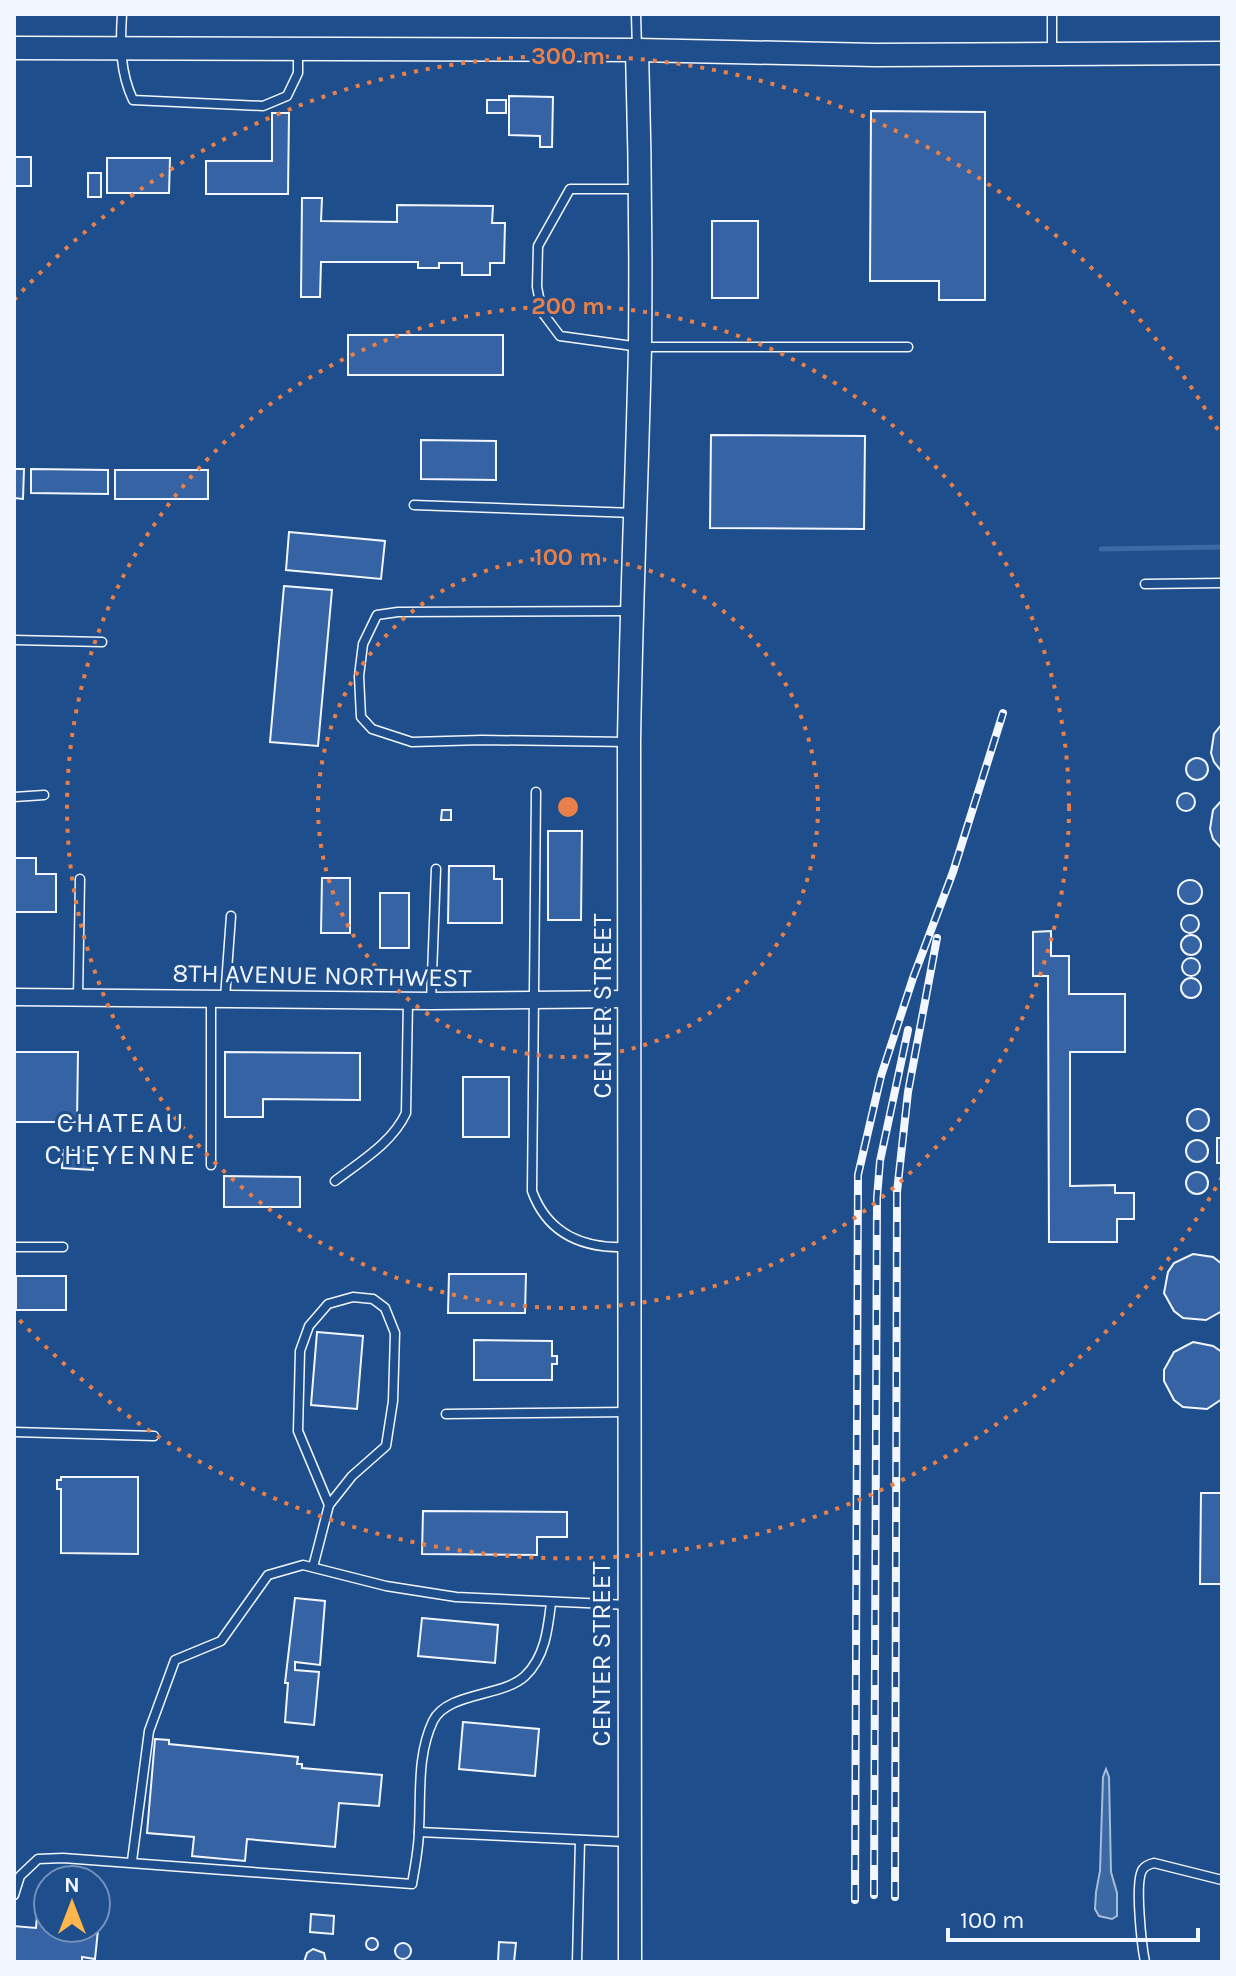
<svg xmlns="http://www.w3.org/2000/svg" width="1236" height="1976" viewBox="0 0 1236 1976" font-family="Karla,sans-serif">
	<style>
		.water { fill: #3b69a3; stroke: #a8bbd7; stroke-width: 2 }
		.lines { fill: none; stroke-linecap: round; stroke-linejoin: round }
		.stream { stroke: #3b69a3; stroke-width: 5 }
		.building { fill: #3563a3; stroke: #f2f6ff; stroke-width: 2 }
		.service-casing { stroke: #f2f6ff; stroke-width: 11 }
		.minor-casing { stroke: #f2f6ff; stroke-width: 19 }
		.secondary-casing { stroke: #f2f6ff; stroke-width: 25 }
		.service { stroke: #1f4e8c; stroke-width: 8 }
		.minor { stroke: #1f4e8c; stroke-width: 16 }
		.secondary { stroke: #1f4e8c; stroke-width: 22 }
		.rail-casing { stroke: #f2f6ff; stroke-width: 8 }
		.rail { stroke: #1f4e8c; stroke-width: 5; stroke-dasharray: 15; stroke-linecap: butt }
		.ring { fill: none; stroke: #ea8049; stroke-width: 4; stroke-dasharray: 4 8 }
		.labels { text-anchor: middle; stroke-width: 6; stroke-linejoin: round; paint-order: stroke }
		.street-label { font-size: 26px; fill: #f2f6ff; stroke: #1f4e8c }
		.neighbourhood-label { font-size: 28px; letter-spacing: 2px; fill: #f2f6ff; stroke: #1f4e8c }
		.centre { fill: #ea8049; stroke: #1f4e8c; stroke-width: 4 }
		.ring-label { font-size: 24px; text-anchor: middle; font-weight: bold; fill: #ea8049; stroke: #1f4e8c; stroke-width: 6; stroke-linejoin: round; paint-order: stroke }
	</style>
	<rect width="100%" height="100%" fill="#1f4e8c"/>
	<polygon class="water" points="1106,1769 1109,1777 1111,1872 1117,1893 1117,1916 1112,1919 1099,1916 1095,1909 1096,1892 1100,1871 1103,1777"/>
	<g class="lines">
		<polyline class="stream" points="1101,549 1222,547"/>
	</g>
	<g class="building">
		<polygon points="509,96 553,97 552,147 540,147 540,136 509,135"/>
		<rect x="487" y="100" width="19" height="13"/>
		<polygon points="871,111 985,112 985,300 939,300 939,281 870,281"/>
		<polygon points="272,113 289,113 288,194 206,194 206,161 272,161"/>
		<rect x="14" y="157" width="17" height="29"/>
		<polygon points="107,158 170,158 169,193 107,193"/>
		<rect x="88" y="173" width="13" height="24"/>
		<polygon points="302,198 322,198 321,221 397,222 397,205 493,206 492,223 505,223 504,263 490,263 490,275 462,275 462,263 439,263 439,268 418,268 418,262 321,262 320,297 301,297"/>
		<rect x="712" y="221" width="46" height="77"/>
		<rect x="348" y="335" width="155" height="40"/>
		<polygon points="711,435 865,436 864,529 710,528"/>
		<polygon points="421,440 496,441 496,480 421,479"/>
		<polygon points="14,469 24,469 23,499 14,498"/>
		<polygon points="31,469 108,470 108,494 31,493"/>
		<rect x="115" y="470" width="93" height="29"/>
		<polygon points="289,532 385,541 381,579 286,570"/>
		<polygon points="284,586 332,590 318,746 270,742"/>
		<polygon points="1222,724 1222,772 1214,762 1211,753 1214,734"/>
		<circle cx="1197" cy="769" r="11"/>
		<circle cx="1186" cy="802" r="9"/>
		<polygon points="1222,800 1222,849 1213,839 1210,829 1213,810"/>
		<polygon points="442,810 451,810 451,820 441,820"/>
		<polygon points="548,831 582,831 581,920 548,920"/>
		<polygon points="14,858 36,858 36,874 56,874 56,912 14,912"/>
		<polygon points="449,866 494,866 494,879 502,879 502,923 448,923"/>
		<polygon points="322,878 350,878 350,933 321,933"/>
		<circle cx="1190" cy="892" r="12"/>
		<rect x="380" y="893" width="29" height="55"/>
		<circle cx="1190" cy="924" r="9"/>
		<polygon points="1051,931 1051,956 1069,956 1069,994 1125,994 1125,1052 1070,1052 1070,1186 1115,1185 1115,1193 1134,1193 1134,1219 1117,1219 1117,1242 1049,1242 1048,976 1033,976 1033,932"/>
		<circle cx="1191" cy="945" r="10"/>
		<circle cx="1191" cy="967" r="9"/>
		<circle cx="1191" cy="988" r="10"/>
		<polygon points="14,1052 78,1052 77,1122 14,1122"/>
		<polygon points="225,1052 360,1053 360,1100 263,1099 263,1117 225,1117"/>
		<rect x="463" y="1077" width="46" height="60"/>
		<circle cx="1198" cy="1120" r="11"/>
		<rect x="1217" y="1138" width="5" height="25"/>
		<circle cx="1197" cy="1151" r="11"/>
		<polygon points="63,1150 93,1151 93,1170 62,1168"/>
		<circle cx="1197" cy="1183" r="11"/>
		<polygon points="224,1176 300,1177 300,1207 224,1207"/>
		<polygon points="1193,1254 1213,1257 1222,1264 1222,1311 1206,1320 1183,1318 1174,1311 1164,1293 1168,1272 1174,1263"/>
		<polygon points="449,1274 526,1274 525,1313 448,1313"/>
		<rect x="16" y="1276" width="50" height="34"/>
		<polygon points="317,1332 363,1336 357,1409 311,1405"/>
		<polygon points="474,1340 552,1341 552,1356 557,1356 557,1364 552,1364 552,1380 474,1380"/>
		<polygon points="1193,1342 1213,1346 1222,1352 1222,1399 1207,1409 1183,1407 1174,1400 1164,1381 1164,1370 1174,1352"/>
		<polygon points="61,1477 138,1477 138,1554 61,1553 61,1489 57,1489 57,1480 61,1480"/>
		<polygon points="1201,1493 1222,1493 1222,1584 1200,1584"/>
		<polygon points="423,1511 567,1512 567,1537 537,1537 537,1555 422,1554"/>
		<polygon points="295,1598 325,1601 320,1665 295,1662 295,1670 319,1672 314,1725 285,1722 288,1683 285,1683"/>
		<polygon points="422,1618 498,1625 495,1663 418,1656"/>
		<polygon points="463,1722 539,1729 535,1776 459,1769"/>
		<polygon points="155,1739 169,1740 169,1744 298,1757 297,1764 302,1764 302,1768 382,1775 379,1806 339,1803 335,1847 247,1839 245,1861 192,1856 194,1837 147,1833"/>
		<polygon points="311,1914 334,1916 333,1934 310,1932"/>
		<polygon points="37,1915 48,1916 48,1928 96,1928 96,1920 99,1920 95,1959 82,1957 82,1962 14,1962 14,1926 36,1928"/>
		<circle cx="372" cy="1944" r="6"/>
		<polygon points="499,1942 516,1943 514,1962 498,1962"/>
		<circle cx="403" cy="1951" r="8"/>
		<polygon points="313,1949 324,1953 326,1962 304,1962 307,1953"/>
	</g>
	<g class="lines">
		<g class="service-casing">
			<g id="service">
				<path d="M122 14C120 45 120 72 133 100L263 106 287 96 298 73V52"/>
				<polyline points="636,14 637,49"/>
				<polyline points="1052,14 1052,53"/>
				<polyline points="639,189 570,189 538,246 537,287 542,312 560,336 640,347 908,347"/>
				<polyline points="414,505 634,513"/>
				<polyline points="1145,584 1222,583"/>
				<polyline points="14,640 102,642"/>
				<polyline points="629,742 482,740 412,742 372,729 361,717 359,676 363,644 377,615 398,612 630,611"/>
				<path d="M536 792 532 1191C548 1235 584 1249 629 1247"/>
				<polyline points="14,797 44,795"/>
				<polyline points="78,997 80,879"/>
				<polyline points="225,998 231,916"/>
				<polyline points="431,1001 436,869"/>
				<polyline points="211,1165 211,998"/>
				<path d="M335 1181C361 1161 392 1143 406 1113L408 1001"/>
				<polyline points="14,1247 63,1247"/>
				<polygon points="353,1297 373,1299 385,1308 395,1333 393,1401 386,1446 352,1476 329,1505 298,1431 300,1351 309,1326 328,1304"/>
				<polyline points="446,1414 628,1412"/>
				<polyline points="14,1432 154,1436"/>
				<polyline points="313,1567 329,1505"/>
				<polyline points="419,1832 628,1842"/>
				<polyline points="132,1861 149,1731 175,1660 221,1641 268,1575 303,1565 386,1586 456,1597 629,1605"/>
				<path d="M14 1895 20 1876 38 1859 63 1858 412 1884C415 1866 419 1847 419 1829 421 1792 417 1755 433 1721 447 1692 503 1697 525 1676 545 1657 548 1629 551 1603"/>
				<polyline points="577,1962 580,1840"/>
				<path d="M1145 1962C1142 1947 1134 1880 1143 1869 1146 1865 1150 1864 1154 1863L1222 1880"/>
			</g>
		</g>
		<g class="minor-casing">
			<polyline id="minor" points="14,997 431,1001 630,999"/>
		</g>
		<g class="secondary-casing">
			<g id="secondary">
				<polyline points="14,48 637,50 876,55 1222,53"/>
				<path d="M630 1962 629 742C631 611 637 479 640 347 641 248 640 149 637 50"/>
			</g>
		</g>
		<use href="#service" class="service"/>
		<use href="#minor" class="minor"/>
		<use href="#secondary" class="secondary"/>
		<g class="rail-casing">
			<g id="rail">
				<polyline points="874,1895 877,1198 880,1161 908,1030"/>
				<polyline points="895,1897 897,1192 908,1092 937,938"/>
				<polyline points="855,1900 858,1175 881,1076 913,978 953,872 1003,713"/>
			</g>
		</g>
		<use href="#rail" class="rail"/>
	</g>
	<g class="ring">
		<circle cx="568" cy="807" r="250"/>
		<circle cx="568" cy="807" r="501"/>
		<path d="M1222 1177A751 751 0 0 1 14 1314M14 300A751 751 0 0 1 1222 437"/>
	</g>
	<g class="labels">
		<g class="street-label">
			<text transform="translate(322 975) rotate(1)" y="9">8TH AVENUE NORTHWEST</text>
			<text transform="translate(602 1006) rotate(-90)" y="9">CENTER STREET</text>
			<text transform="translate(601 1654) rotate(-90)" y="9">CENTER STREET</text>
		</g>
		<g class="neighbourhood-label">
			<text x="121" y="1132">CHATEAU<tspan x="121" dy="32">CHEYENNE</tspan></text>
		</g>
	</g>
	<circle cx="568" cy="807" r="12" class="centre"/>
	<g class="ring-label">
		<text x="568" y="64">300 m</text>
		<text x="568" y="314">200 m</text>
		<text x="568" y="565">100 m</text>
	</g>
	<rect width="1236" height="1976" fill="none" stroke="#f2f6ff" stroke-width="32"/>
	<g transform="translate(72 1904)"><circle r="38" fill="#1f4e8c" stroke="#7391ba" stroke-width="2"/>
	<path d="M0-6L14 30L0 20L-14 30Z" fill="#ffb74d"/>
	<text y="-12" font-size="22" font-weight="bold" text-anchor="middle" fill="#f2f6ff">N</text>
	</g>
	<path d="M948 1928v12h250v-12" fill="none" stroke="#f2f6ff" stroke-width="4"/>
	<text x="960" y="1928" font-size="24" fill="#f2f6ff" stroke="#1f4e8c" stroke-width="6" paint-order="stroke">100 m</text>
</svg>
